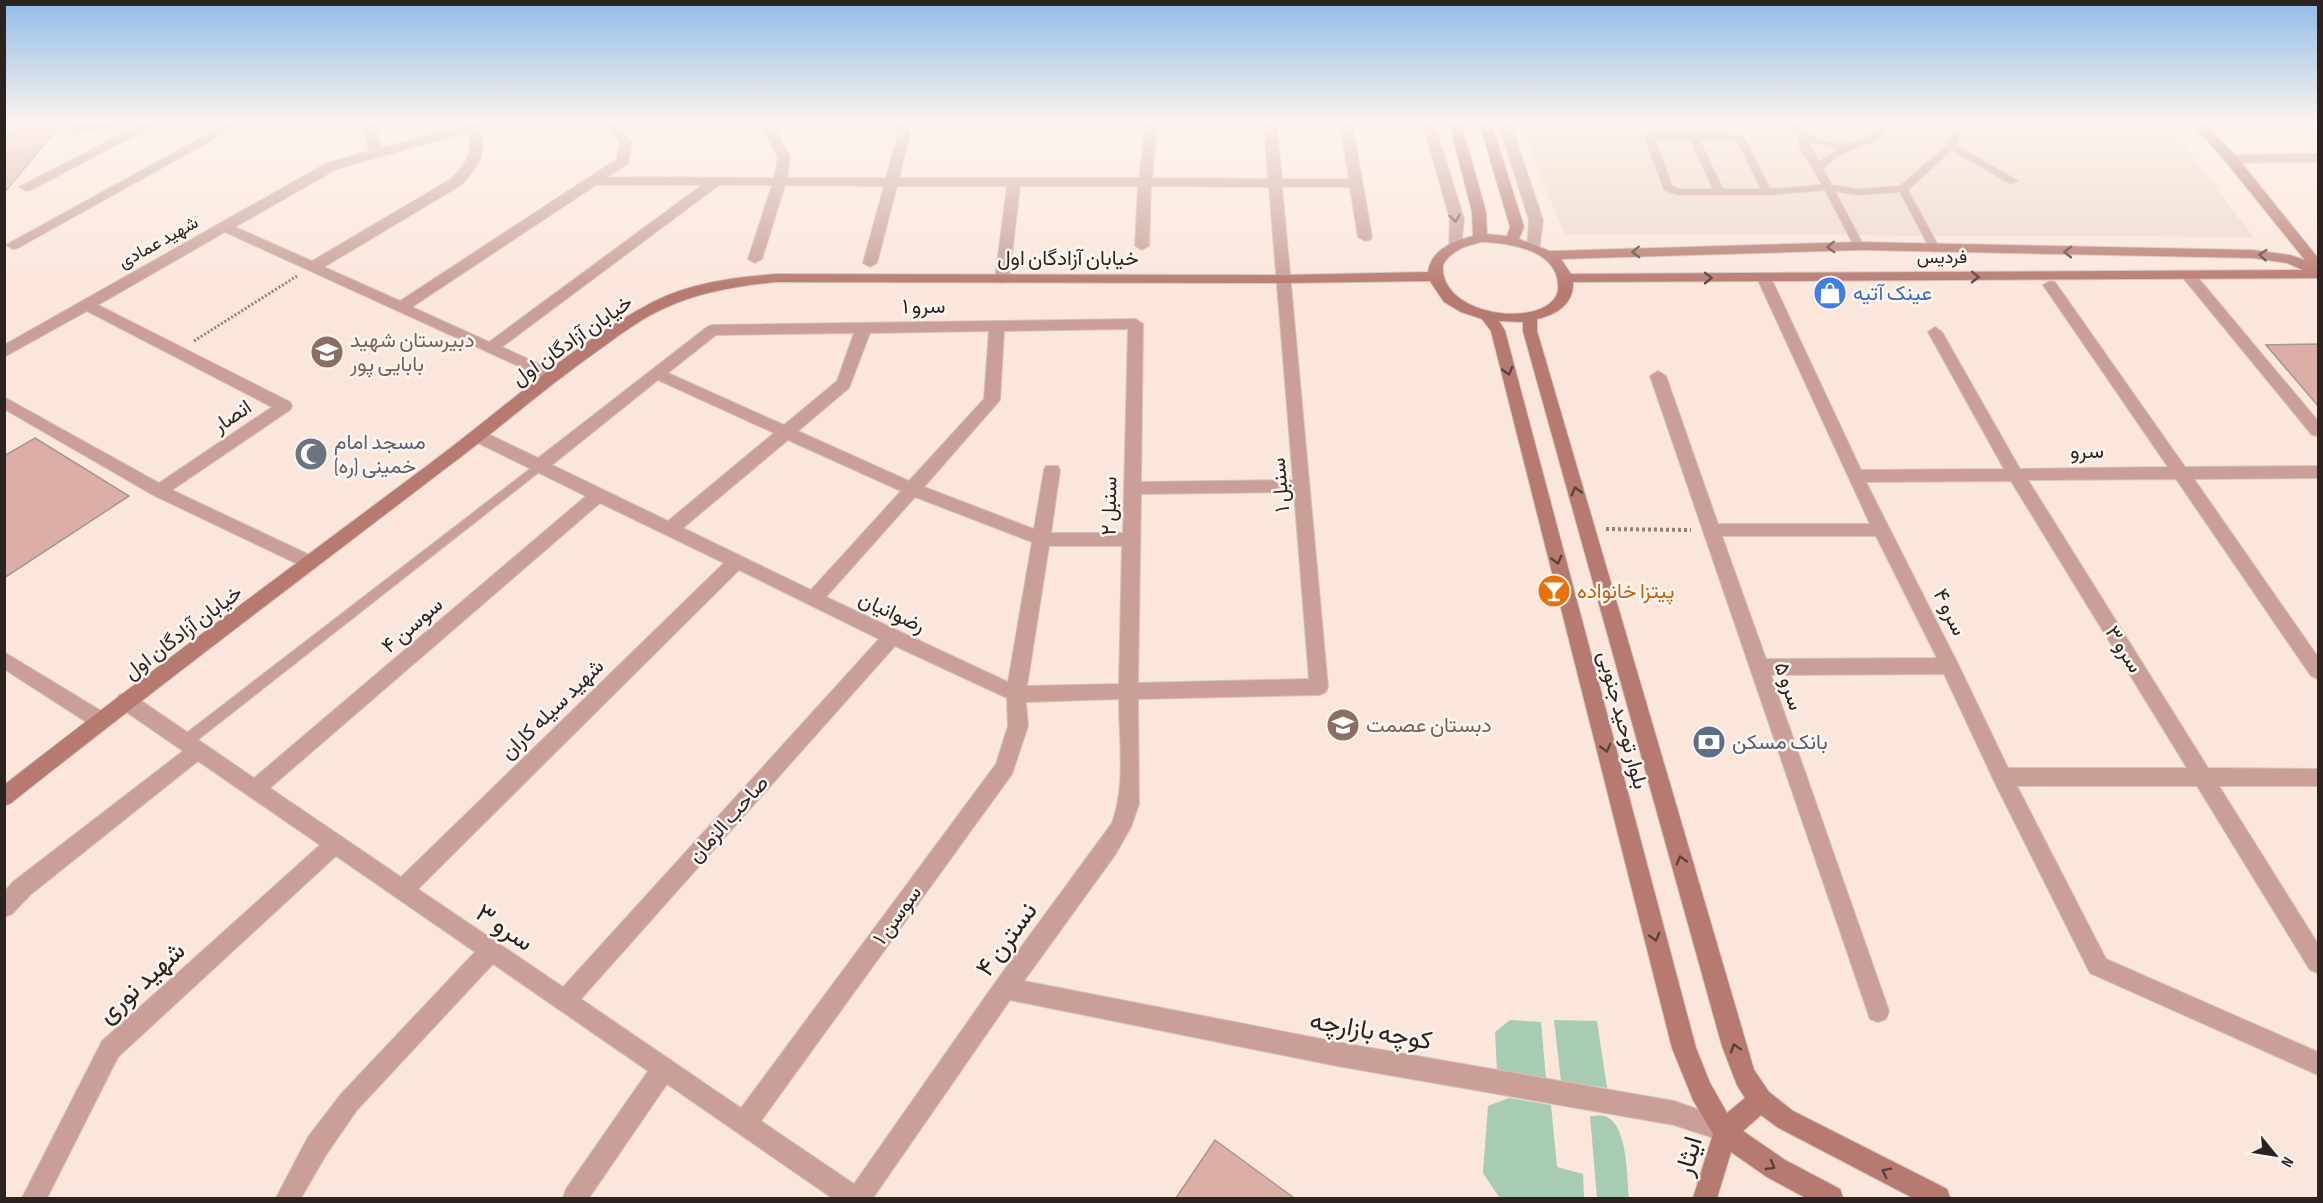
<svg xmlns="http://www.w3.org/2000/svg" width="2323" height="1203" viewBox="0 0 2323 1203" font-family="'Sofia Sans Condensed',Vazirmatn,sans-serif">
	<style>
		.medical { fill: #ecd9ca }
		.green { fill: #a8cbb3 }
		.building { fill: #dbaea6; stroke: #aa9591; stroke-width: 1.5 }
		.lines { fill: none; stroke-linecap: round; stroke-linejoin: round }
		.lane-casing { stroke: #d6c3b9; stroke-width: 2 }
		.street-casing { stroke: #d6c3b9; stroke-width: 2 }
		.secondary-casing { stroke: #d6c3b9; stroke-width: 2 }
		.path-far1 { stroke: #91827b; stroke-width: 3; stroke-dasharray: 2 2; stroke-linecap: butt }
		.path { stroke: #91827b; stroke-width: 4; stroke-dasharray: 3 3; stroke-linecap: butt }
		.lane { fill: #c99f98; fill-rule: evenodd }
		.street { fill: #c99f98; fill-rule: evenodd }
		.secondary { fill: #b67a70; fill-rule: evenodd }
		.oneway { stroke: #725b55 }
		.oneway2 { stroke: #5c413b }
		.labels { text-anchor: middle; stroke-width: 5; stroke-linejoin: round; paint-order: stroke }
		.far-street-label { font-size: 18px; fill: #2b231f; stroke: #fff6f2 }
		.street-label { font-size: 21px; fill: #2b231f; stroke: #fff6f2 }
		.shop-label { font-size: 21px; fill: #366cbe; stroke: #fff6f2; text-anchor: start }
		.education-label { font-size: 21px; fill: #785e54; stroke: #fff6f2; text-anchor: start }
		.worship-label { font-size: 21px; fill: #5b616d; stroke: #fff6f2; text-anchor: start }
		.food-label { font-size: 21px; fill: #c56008; stroke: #fff6f2; text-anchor: start }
		.service-label { font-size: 21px; fill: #4e5e75; stroke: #fff6f2; text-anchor: start }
		.near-street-label { font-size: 26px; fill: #2b231f; stroke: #fff6f2 }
	</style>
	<rect width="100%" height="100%" fill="#fbe6db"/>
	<polygon class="medical" points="1525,122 2167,122 2253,237 1565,234 1540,177"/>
	<g class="green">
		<polygon points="1510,1020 1541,1022 1546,1079 1497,1071 1495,1032"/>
		<polygon points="1554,1020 1597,1021 1607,1088 1561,1082"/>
		<polygon points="1509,1098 1551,1105 1557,1167 1583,1174 1584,1198 1503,1198 1499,1197 1483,1173 1488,1106"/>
		<path d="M1590 1116C1594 1116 1600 1115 1604 1116 1628 1122 1627 1178 1629 1198H1597Z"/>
	</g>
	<g class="building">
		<polygon points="62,123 4,193 4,132"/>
		<polygon points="2319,344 2319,407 2266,345"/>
		<polygon points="35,438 129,496 4,578 4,456"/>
		<polygon points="1215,1140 1294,1198 1176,1198"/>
	</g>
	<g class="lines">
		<g class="lane-casing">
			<g id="lane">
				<path d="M1759 122H1794C1813 143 1852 154 1874 131L1873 122H1881L1884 131 1875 141 1837 156 1823 169 1832 185 1858 189 1900 186 1947 145 1957 122H1965L1956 145 2018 181 2013 184 2009 183 1952 150 1908 190 1940 249 1935 252 1930 249 1900 192 1858 195 1835 191 1864 246 1859 249 1854 246 1825 190 1767 195H1678L1664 190 1644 136 1646 134 1743 135 1770 189 1822 185 1799 146 1797 135 1786 125H1764ZM1655 139H1690L1713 189H1679L1672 186ZM1699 139 1737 140 1761 189H1723ZM1808 141 1837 149 1819 162Z"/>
				<polygon points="539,462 543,463 545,466 543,469 190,746 185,748 180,746 178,742 180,738"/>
			</g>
		</g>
		<g class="street-casing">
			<g id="street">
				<polygon points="100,122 130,122 124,126 73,133 67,129 73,125"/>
				<polygon points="145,122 160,122 31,190 26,191 19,187"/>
				<polygon points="230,122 244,122 18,248 13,249 6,245"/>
				<path d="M363 122H375L381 148 465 125 464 122H494L479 128C489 153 477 168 461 185L324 267 400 301 617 159 620 143 604 122H616L632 143 628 164 607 177 774 178 778 157 759 122H771L790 157 787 178H886L898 133 895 122H907L910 133 899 178H1139L1146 122H1158L1152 178 1268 179 1264 122H1276L1282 179H1349L1340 122H1352L1372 237 1370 240 1365 241 1358 237 1350 187H1282L1328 687 1326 692 1319 695 1138 699 1139 804 1131 827 1115 855 1024 981 1337 1042 1674 1101 1734 1122 1738 1130 1734 1138 1726 1142 1674 1125 1337 1066 1010 1000 873 1198H832L667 1084 589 1198H563L566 1189 648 1071 493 964 357 1110 326 1155 301 1198H276L308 1137 341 1094 475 952 336 856 118 1057 47 1198H22L102 1041 320 845 198 761 30 895 12 914 4 917V892L14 881 183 751 119 707 116 701 119 695 126 693 133 695 254 778 586 496 472 440 470 436 472 432H484L538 458 707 327 712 325 1136 319 1143 324 1141 482 1293 480 1269 187 1151 186 1149 246 1142 250 1135 246 1138 186H1020L1009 279 1002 283 995 279 1007 186H897L877 263 870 267 863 263 884 186 785 185 762 259 755 263 748 259 772 185H719L502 347 556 372 559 376 556 380 551 381 225 232 98 305 290 402 292 406 290 410 172 490 316 558 319 563 316 568 310 570 153 495 4 409V397L159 483 272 407 87 311 4 357V345L327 163 369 151ZM468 132C474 153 466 164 451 179L312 261 235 227 337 169ZM596 185H702L489 342 412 307ZM1128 329 1123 533H1051L1060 470 1058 466H1046L1044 470 1034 529 924 487 1000 400 1004 331ZM989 331 984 399 909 481 798 431 849 388 870 333ZM854 333 837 381 784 425 668 373 716 335ZM658 380 774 433 668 521 552 465ZM788 440 901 491 811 590 683 528ZM1294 492 1309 679 1138 683 1141 494ZM915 497 1032 542 1008 682 826 597ZM600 503 724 563 401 877 270 788ZM1049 546H1122L1119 684 1027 686ZM739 570 879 639 563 987 418 889ZM895 646 1007 698 1008 726 996 764 741 1108 581 999ZM1119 699C1119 740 1126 785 1112 823L997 980 854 1184 761 1121 1012 774 1028 726 1026 702Z"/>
				<polygon points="1422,122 1434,122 1464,219 1461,248 1456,249 1449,245 1450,219"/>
				<polygon points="1498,122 1510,122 1543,220 1539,251 1529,251 1527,248 1529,220"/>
				<polygon points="2318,154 2318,162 2231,163 2225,159 2231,155"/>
				<polygon points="2189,272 2194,273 2318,421 2318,436 2312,435 2184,279 2182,276 2184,273"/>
				<path d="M1764 274 1771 278 1861 470 2004 469 1928 332 1935 327 1942 332 2020 469 2168 467 2043 285 2050 281 2055 282 2185 467 2318 466V478L2194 479 2318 657V679L2311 676 2176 479 2028 480 2208 768 2318 769V786H2219L2318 944V973L2310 970 2197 786H2017L2106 959 2318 1052V1075L2090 973 1995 783 1944 674 1771 675 1889 1011 1886 1019 1878 1022 1870 1019 1650 376 1658 371 1666 376 1718 524H1870L1757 278ZM2011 481 2187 768H2008L1959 666 1866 482ZM1722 536H1876L1937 658 1766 659Z"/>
				<polygon points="4,652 108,715 111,721 108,727 101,729 94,727 4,669"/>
			</g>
		</g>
		<g class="secondary-casing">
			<path id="secondary" d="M1449 122H1461L1486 212 1487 234 1507 236 1510 227 1479 122H1491L1524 227 1519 239 1550 251 1859 242 2253 250 2290 255 2305 260 2226 162 2191 122H2203L2236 156 2318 258 2317 278 1573 282C1574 304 1556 315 1537 319V331L1754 1070 1769 1092 1793 1111 1947 1189 1950 1198H1913L1777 1127 1761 1115 1743 1131 1785 1160 1840 1189 1843 1198H1806L1767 1177 1731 1152 1717 1198H1693L1713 1134 1693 1100 1672 1048 1491 331 1482 319 1461 312 1444 302 1430 281 1285 283 776 282C738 286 701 292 667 307 644 317 623 332 603 347 554 381 509 420 462 456 311 571 160 685 11 803L4 806V785C145 675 289 569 432 462 505 408 572 344 653 302 690 283 735 277 776 274L1285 275 1428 272C1431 249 1454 241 1473 236L1472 212ZM1481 242C1508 243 1556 249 1558 284 1559 292 1556 299 1549 304 1520 326 1439 310 1443 265 1450 251 1466 246 1481 242ZM1859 250 2253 258 2287 263 2303 270 1571 274 1561 259ZM1499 321 1523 322V331L1722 1046 1737 1085 1745 1098 1727 1113 1710 1083 1696 1048 1505 331Z"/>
		</g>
		<g class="path-far1">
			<polyline points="4,125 27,122"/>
			<polyline points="194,341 297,276"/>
		</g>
		<polyline class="path" points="1606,529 1691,530"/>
		<use href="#lane" class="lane"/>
		<use href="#street" class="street"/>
		<use href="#secondary" class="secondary"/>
	</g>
	<defs><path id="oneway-chevron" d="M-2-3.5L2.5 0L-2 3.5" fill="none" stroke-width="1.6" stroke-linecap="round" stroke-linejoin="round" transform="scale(1.5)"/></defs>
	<use class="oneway" href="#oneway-chevron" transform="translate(1455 218) rotate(82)"/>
	<g class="oneway2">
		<use href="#oneway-chevron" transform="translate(1831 247) rotate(178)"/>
		<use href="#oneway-chevron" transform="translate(1636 252) rotate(178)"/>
		<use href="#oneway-chevron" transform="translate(2068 252) rotate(-179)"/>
		<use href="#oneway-chevron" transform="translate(2263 255) rotate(-175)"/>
		<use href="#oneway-chevron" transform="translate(1975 277)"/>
		<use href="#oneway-chevron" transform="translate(1708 278)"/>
		<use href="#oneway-chevron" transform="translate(1508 371) rotate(75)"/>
		<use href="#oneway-chevron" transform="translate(1576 491) rotate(-106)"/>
		<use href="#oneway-chevron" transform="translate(1557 560) rotate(75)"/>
		<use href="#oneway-chevron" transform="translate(1606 748) rotate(75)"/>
		<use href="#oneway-chevron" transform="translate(1681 860) rotate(-106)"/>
		<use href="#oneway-chevron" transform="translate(1655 937) rotate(75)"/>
		<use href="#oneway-chevron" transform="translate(1735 1048) rotate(-108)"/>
		<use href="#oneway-chevron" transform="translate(1771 1166) rotate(30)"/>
		<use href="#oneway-chevron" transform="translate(1886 1172) rotate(-153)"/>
	</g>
	<linearGradient id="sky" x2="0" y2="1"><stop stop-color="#90bbe7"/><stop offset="0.42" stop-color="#fdf4ef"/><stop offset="1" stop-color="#fdf4ef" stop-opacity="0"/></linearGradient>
	<rect width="2323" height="290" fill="url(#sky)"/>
	<defs>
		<g id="shop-disc" transform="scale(1.725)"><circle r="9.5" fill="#3f7fe0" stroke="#fff6f2"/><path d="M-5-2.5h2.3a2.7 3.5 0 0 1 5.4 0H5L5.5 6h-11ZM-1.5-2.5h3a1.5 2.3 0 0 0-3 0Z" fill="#fff"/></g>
		<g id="school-disc" transform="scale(1.725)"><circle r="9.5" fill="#8d6e63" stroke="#fff6f2"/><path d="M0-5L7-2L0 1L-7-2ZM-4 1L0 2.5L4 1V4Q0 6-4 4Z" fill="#fff"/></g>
		<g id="mosque-disc" transform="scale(1.725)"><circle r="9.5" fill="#6b7280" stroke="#fff6f2"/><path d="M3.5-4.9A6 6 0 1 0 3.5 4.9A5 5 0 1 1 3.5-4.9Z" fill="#fff"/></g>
		<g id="bar-disc" transform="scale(1.725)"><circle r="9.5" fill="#e8710a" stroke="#fff6f2"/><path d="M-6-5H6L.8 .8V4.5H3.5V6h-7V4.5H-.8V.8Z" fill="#fff"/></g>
		<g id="university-disc" transform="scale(1.725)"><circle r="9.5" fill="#8d6e63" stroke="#fff6f2"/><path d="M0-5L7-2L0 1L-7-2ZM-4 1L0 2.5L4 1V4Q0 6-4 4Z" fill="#fff"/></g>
		<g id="bank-disc" transform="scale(1.725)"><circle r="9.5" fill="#5c6f8a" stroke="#fff6f2"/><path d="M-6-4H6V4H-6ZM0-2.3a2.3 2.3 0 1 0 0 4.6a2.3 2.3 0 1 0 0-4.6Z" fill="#fff"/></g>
	</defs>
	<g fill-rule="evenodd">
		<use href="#shop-disc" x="1830" y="293"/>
		<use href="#school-disc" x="327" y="352"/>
		<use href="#mosque-disc" x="311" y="454"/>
		<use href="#bar-disc" x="1554" y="591"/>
		<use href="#university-disc" x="1343" y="725"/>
		<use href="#bank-disc" x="1709" y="742"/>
	</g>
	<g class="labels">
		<g class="far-street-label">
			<text transform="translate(158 242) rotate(-29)" y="6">شهید عمادی</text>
			<text x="1942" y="263">فردیس</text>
		</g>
		<g class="street-label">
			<text x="1068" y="265">خیابان آزادگان اول</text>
			<text transform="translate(924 306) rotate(-1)" y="7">سرو ۱</text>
			<text transform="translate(572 340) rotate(-35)" y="7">خیابان آزادگان اول</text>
			<text transform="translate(232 416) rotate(-34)" y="7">انصار</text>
			<text transform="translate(2087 451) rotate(-1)" y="7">سرو</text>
			<text transform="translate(1280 485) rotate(-95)" y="7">سنبل ۱</text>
			<text transform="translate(1109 506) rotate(-89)" y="7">سنبل ۲</text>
			<text transform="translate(892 612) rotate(25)" y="7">رضوانیان</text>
			<text transform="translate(1950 612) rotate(64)" y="7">سرو ۴</text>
			<text transform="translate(412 625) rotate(-41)" y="7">سوسن ۴</text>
			<text transform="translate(183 632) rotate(-37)" y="7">خیابان آزادگان اول</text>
			<text transform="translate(2124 649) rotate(58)" y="7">سرو ۳</text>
			<text transform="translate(1789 686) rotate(71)" y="7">سرو ۵</text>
			<text transform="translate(552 709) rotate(-44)" y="7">شهید سیله کاران</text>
			<text transform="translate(1623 720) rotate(75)" y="7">بلوار توحید جنوبی</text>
			<text transform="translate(728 819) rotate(-48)" y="7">صاحب الزمان</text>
			<text transform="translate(897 915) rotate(-54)" y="7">سوسن ۱</text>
		</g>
		<g class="shop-label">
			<text x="1853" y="300">عینک آتیه</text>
		</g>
		<g class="education-label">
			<text x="350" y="347">دبیرستان شهید<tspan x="350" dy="24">بابایی پور</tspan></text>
			<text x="1366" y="732">دبستان عصمت</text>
		</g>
		<g class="worship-label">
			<text x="334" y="449">مسجد امام<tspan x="334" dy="24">خمینی (ره)</tspan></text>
		</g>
		<g class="food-label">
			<text x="1577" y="598">پیتزا خانواده</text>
		</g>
		<g class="service-label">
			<text x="1732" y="749">بانک مسکن</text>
		</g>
		<g class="near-street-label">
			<text transform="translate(505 927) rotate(34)" y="9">سرو ۳</text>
			<text transform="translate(1006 939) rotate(-54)" y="9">نسترن ۴</text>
			<text transform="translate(141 982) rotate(-42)" y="9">شهید نوری</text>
			<text transform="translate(1371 1030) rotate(10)" y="9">کوچه بازارچه</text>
			<text transform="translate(1688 1156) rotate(-74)" y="9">ایثار</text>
		</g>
	</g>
	<rect width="2323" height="1203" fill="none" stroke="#2b231f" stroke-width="12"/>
	<g transform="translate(2275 1155) rotate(120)" stroke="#fff6f2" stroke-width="4.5" paint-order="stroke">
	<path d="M0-4.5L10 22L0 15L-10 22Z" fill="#2b231f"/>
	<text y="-9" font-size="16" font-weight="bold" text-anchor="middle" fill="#2b231f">N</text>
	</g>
</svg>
